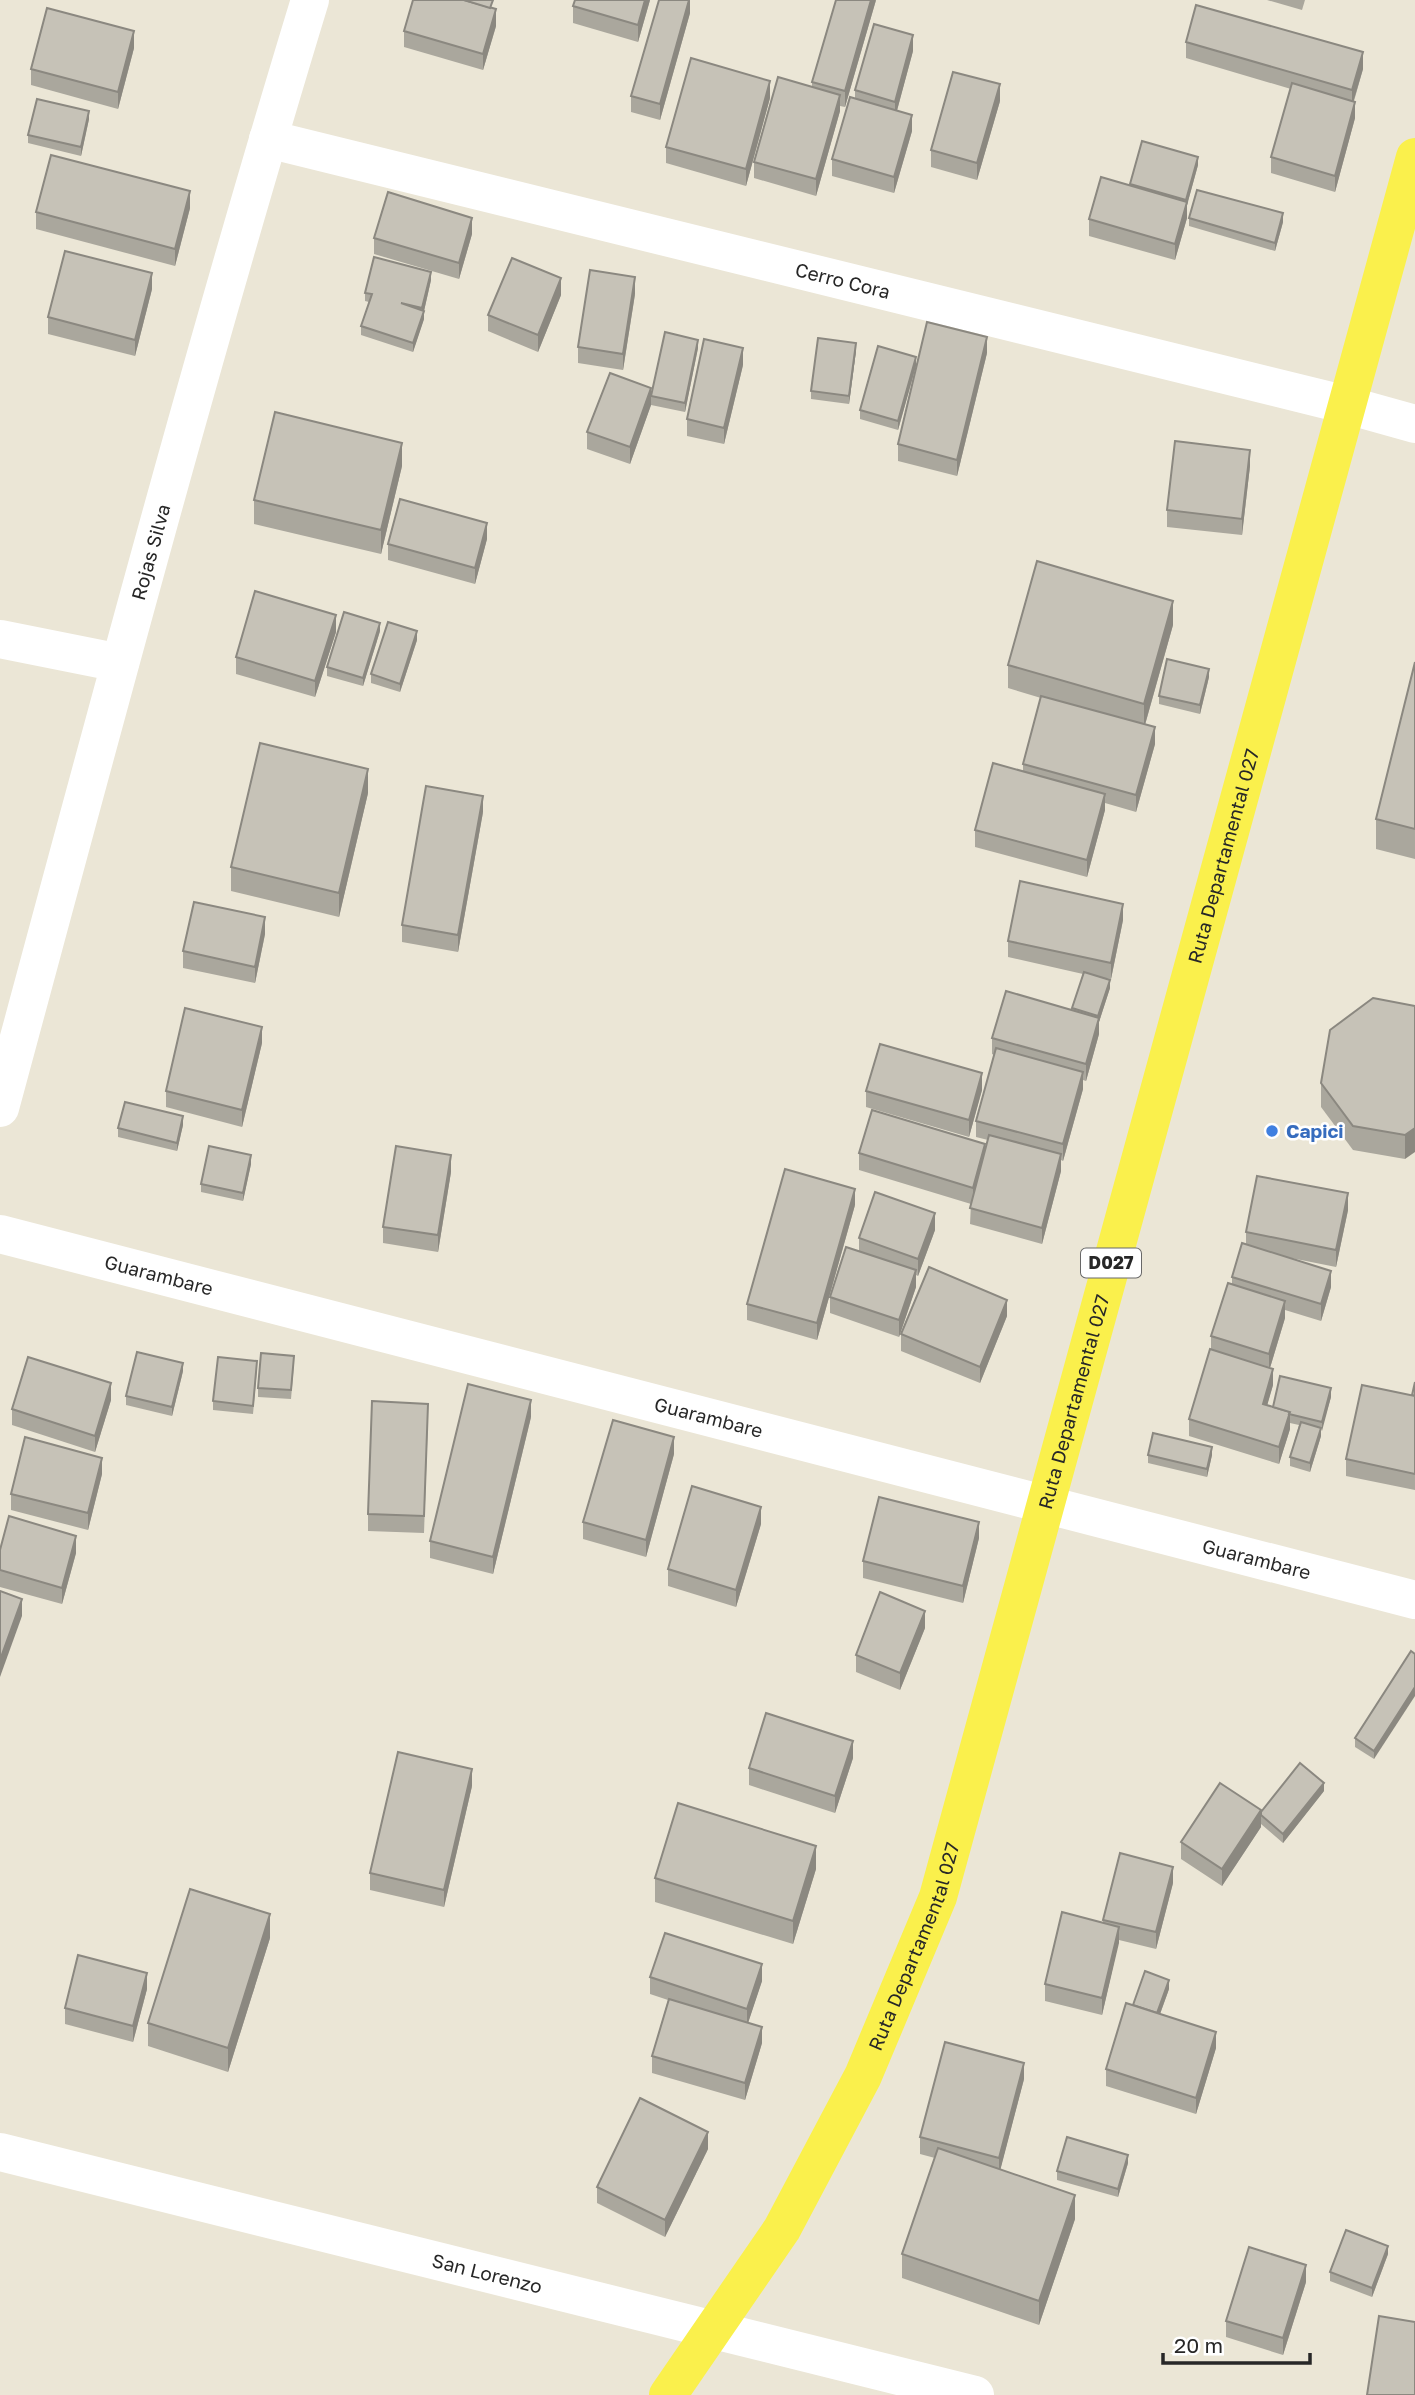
<svg xmlns="http://www.w3.org/2000/svg" width="1415" height="2395" viewBox="0 0 1415 2395" font-family="'Golos Text',sans-serif">
	<style>
		.lines { fill: none; stroke-linecap: round; stroke-linejoin: round }
		.minor { stroke: #fff; stroke-width: 38 }
		.tertiary { stroke: #fff; stroke-width: 38 }
		.primary { stroke: #faf04c; stroke-width: 38 }
		.wall { fill: #aaa79d }
		.shaded-wall { fill: #8b8880 }
		.building { fill: #c6c2b7; stroke: #8b8880; stroke-width: 2 }
		.shop-dot { fill: #3f7fe0; stroke: #fff; stroke-width: 2.5 }
		.labels { text-anchor: middle; stroke-width: 5; stroke-linejoin: round; paint-order: stroke }
		.shield { fill: #fff; stroke: #686868; stroke-width: 2 }
		.shield-label { font-size: 18px; font-weight: bold; fill: #272727 }
		.street-label { font-size: 19px; fill: #272727; stroke: #fff }
		.shop-label { font-size: 19px; font-weight: bold; fill: #366cbe; stroke: #fff; text-anchor: start }
	</style>
	<rect width="100%" height="100%" fill="#ebe6d6"/>
	<g class="lines">
		<g class="minor">
			<path id="s1" d="M268 139 1347 405 1415 424"/>
			<polyline points="0,639 120,663"/>
			<path id="s2" d="M0 1108C100 738 198 367 310 0"/>
			<path id="s3" d="M0 1234 1415 1600"/>
			<path id="s4" d="M0 2152 714 2330"/>
		</g>
		<polyline class="tertiary" points="714,2330 975,2395"/>
		<path class="primary" id="s5" d="M668 2395 782 2229 863 2076 938 1897 1415 157"/>
	</g>
	<g class="wall">
		<polygon points="650,0 638,42 573,23 573,6"/>
		<polygon points="690,0 690,13 660,120 631,112 631,96"/>
		<polygon points="876,0 845,107 840,106 840,111 816,196 754,178 754,162 812,87 812,82"/>
		<polygon points="1267,0 1305,0 1302,10"/>
		<polygon points="493,8 496,26 483,70 404,47 404,31"/>
		<polygon points="1186,42 1363,69 1354,101 1355,118 1335,192 1271,173 1271,157 1291,89 1186,58"/>
		<polygon points="134,48 118,109 31,85 31,69"/>
		<polygon points="913,51 897,110 912,131 894,193 832,176 832,159 855,99 855,90"/>
		<polygon points="770,98 746,186 666,163 666,147"/>
		<polygon points="1000,101 977,180 931,167 931,150"/>
		<polygon points="89,119 81,156 28,143 28,135"/>
		<polygon points="1142,141 1198,165 1187,205 1187,218 1175,260 1089,236 1089,219 1130,185"/>
		<polygon points="190,208 175,266 36,229 36,212"/>
		<polygon points="1189,218 1283,222 1275,251 1189,226"/>
		<polygon points="472,234 459,279 374,254 374,238"/>
		<polygon points="431,280 424,311 424,319 413,352 361,335 361,326 369,302 365,301 365,293"/>
		<polygon points="152,289 135,356 48,334 48,317"/>
		<polygon points="635,294 623,370 578,363 578,347"/>
		<polygon points="561,295 538,352 488,331 488,315"/>
		<polygon points="698,348 685,412 651,405 630,464 587,449 587,432 651,396"/>
		<polygon points="856,351 849,404 811,399 811,391"/>
		<polygon points="987,353 957,476 898,461 898,444"/>
		<polygon points="743,365 724,444 687,436 687,419"/>
		<polygon points="916,366 898,430 860,419 860,410"/>
		<polygon points="402,466 381,554 254,524 254,500"/>
		<polygon points="1250,466 1242,535 1167,527 1167,510"/>
		<polygon points="487,539 475,584 388,560 388,544"/>
		<polygon points="1173,625 1145,725 1155,744 1136,812 1105,803 1105,810 1087,877 975,847 975,830 1023,771 1023,764 1041,698 1008,688 1008,665"/>
		<polygon points="380,631 363,686 327,676 327,667"/>
		<polygon points="336,632 315,697 236,674 236,657"/>
		<polygon points="417,640 400,692 371,683 371,674"/>
		<polygon points="1415,662 1415,859 1376,849 1376,819"/>
		<polygon points="1209,677 1200,714 1159,704 1159,696"/>
		<polygon points="368,793 339,917 231,891 231,867"/>
		<polygon points="483,812 458,952 402,942 402,925"/>
		<polygon points="1123,920 1111,979 1102,978 1110,988 1099,1022 1099,1034 1086,1081 1083,1080 1083,1089 1063,1161 1061,1160 1061,1171 1042,1244 970,1224 971,1204 859,1170 859,1153 985,1150 988,1140 976,1137 976,1121 994,1055 992,1054 992,1038 1072,1010 1083,974 1008,957 1008,941"/>
		<polygon points="265,934 255,983 183,968 183,951"/>
		<polygon points="1415,1006 1405,1159 1353,1150 1321,1107 1321,1083"/>
		<polygon points="262,1043 242,1127 166,1107 166,1091"/>
		<polygon points="982,1090 969,1137 866,1107 866,1091"/>
		<polygon points="183,1125 177,1151 118,1137 118,1128"/>
		<polygon points="251,1164 243,1201 201,1192 201,1184"/>
		<polygon points="451,1172 438,1252 383,1243 383,1227"/>
		<polygon points="855,1205 817,1340 747,1320 747,1304"/>
		<polygon points="1348,1210 1336,1267 1286,1257 1331,1287 1321,1321 1285,1310 1285,1318 1270,1368 1273,1385 1267,1405 1273,1407 1331,1397 1321,1431 1321,1436 1310,1472 1290,1466 1290,1457 1299,1425 1290,1423 1290,1429 1279,1464 1189,1436 1189,1419 1211,1350 1211,1336 1232,1284 1232,1277 1246,1244 1246,1232"/>
		<polygon points="935,1230 918,1276 916,1275 916,1287 899,1337 830,1313 830,1297 859,1251 859,1238"/>
		<polygon points="1007,1316 980,1383 901,1351 901,1334"/>
		<polygon points="294,1364 291,1399 258,1397 258,1388"/>
		<polygon points="257,1369 253,1414 213,1410 213,1401"/>
		<polygon points="183,1371 172,1416 126,1405 126,1396"/>
		<polygon points="1415,1382 1415,1490 1346,1476 1346,1459 1412,1395"/>
		<polygon points="111,1400 95,1452 12,1425 12,1409"/>
		<polygon points="531,1417 493,1574 430,1558 430,1541"/>
		<polygon points="428,1420 424,1533 368,1531 368,1514"/>
		<polygon points="674,1454 646,1557 583,1539 583,1522"/>
		<polygon points="1148,1455 1212,1455 1207,1477 1148,1463"/>
		<polygon points="102,1474 88,1530 11,1510 11,1494"/>
		<polygon points="761,1524 736,1607 668,1586 668,1569"/>
		<polygon points="979,1538 963,1603 863,1578 863,1561"/>
		<polygon points="0,1550 76,1553 62,1604 0,1587"/>
		<polygon points="925,1628 900,1690 856,1672 856,1655"/>
		<polygon points="1411,1651 1374,1759 1355,1747 1355,1738"/>
		<polygon points="853,1758 835,1813 749,1785 749,1768"/>
		<polygon points="472,1786 444,1907 370,1890 370,1873"/>
		<polygon points="1324,1791 1283,1843 1261,1824 1261,1827 1222,1886 1181,1859 1181,1842 1261,1812"/>
		<polygon points="816,1869 793,1944 655,1902 655,1878"/>
		<polygon points="1173,1883 1156,1949 1119,1940 1102,2015 1045,2001 1045,1984 1103,1923 1103,1920"/>
		<polygon points="270,1938 228,2072 148,2046 148,2023"/>
		<polygon points="650,1977 762,1981 748,2023 762,2043 745,2100 652,2073 652,2056 668,2000 650,1994"/>
		<polygon points="147,1989 133,2042 65,2024 65,2008"/>
		<polygon points="1169,1989 1160,2014 1216,2048 1196,2114 1106,2086 1106,2069 1133,2005"/>
		<polygon points="1024,2079 1000,2170 1075,2219 1039,2325 902,2278 902,2254 935,2158 920,2154 920,2137"/>
		<polygon points="708,2149 665,2237 597,2203 597,2187"/>
		<polygon points="1128,2163 1118,2197 1057,2180 1057,2171"/>
		<polygon points="1388,2254 1372,2297 1330,2281 1330,2272"/>
		<polygon points="1306,2282 1283,2355 1226,2337 1226,2321"/>
	</g>
	<g class="shaded-wall">
		<polygon points="645,0 650,0 638,42 638,25"/>
		<polygon points="689,0 690,0 690,13 660,120 660,104"/>
		<polygon points="871,0 876,0 845,107 845,91"/>
		<polygon points="496,9 496,26 483,70 483,54"/>
		<polygon points="134,31 134,48 118,109 118,92"/>
		<polygon points="913,35 913,51 895,118 895,102"/>
		<polygon points="1363,52 1363,69 1352,106 1352,90"/>
		<polygon points="770,81 770,98 746,186 746,169"/>
		<polygon points="1000,84 1000,101 977,180 977,163"/>
		<polygon points="840,95 840,111 816,196 816,179"/>
		<polygon points="1355,102 1355,118 1335,192 1335,176"/>
		<polygon points="89,111 89,119 81,156 81,147"/>
		<polygon points="912,115 912,131 894,193 894,177"/>
		<polygon points="1198,157 1198,165 1187,205 1187,218 1175,260 1175,244"/>
		<polygon points="190,191 190,208 175,266 175,249"/>
		<polygon points="1283,213 1283,222 1275,251 1275,243"/>
		<polygon points="472,218 472,234 459,279 459,263"/>
		<polygon points="431,272 431,280 424,311 424,319 413,352 413,343 422,315 422,308"/>
		<polygon points="152,273 152,289 135,356 135,340"/>
		<polygon points="635,277 635,294 623,370 623,354"/>
		<polygon points="561,278 561,295 538,352 538,335"/>
		<polygon points="987,337 987,353 957,476 957,460"/>
		<polygon points="698,340 698,348 685,412 685,403"/>
		<polygon points="856,343 856,351 849,404 849,396"/>
		<polygon points="743,348 743,365 724,444 724,428"/>
		<polygon points="916,357 916,366 898,430 898,421"/>
		<polygon points="651,388 651,405 630,464 630,447"/>
		<polygon points="402,443 402,466 381,554 381,530"/>
		<polygon points="1250,450 1250,466 1242,535 1242,519"/>
		<polygon points="487,523 487,539 475,584 475,568"/>
		<polygon points="1173,601 1173,625 1144,728 1144,704"/>
		<polygon points="336,615 336,632 315,697 315,681"/>
		<polygon points="380,623 380,631 363,686 363,678"/>
		<polygon points="417,631 417,640 400,692 400,684"/>
		<polygon points="1209,669 1209,677 1200,714 1200,705"/>
		<polygon points="1155,727 1155,744 1136,812 1136,795"/>
		<polygon points="368,769 368,793 339,917 339,893"/>
		<polygon points="1105,794 1105,810 1087,877 1087,860"/>
		<polygon points="483,796 483,812 458,952 458,935"/>
		<polygon points="1123,904 1123,920 1111,979 1111,963"/>
		<polygon points="265,917 265,934 255,983 255,967"/>
		<polygon points="1110,980 1110,988 1099,1022 1099,1034 1086,1081 1086,1064 1098,1021 1098,1016"/>
		<polygon points="262,1027 262,1043 242,1127 242,1110"/>
		<polygon points="1083,1072 1083,1089 1063,1161 1063,1144"/>
		<polygon points="982,1073 982,1090 969,1137 969,1120"/>
		<polygon points="183,1116 183,1125 177,1151 177,1143"/>
		<polygon points="1415,1128 1415,1152 1405,1159 1405,1135"/>
		<polygon points="985,1144 985,1161 973,1204 973,1188"/>
		<polygon points="1061,1154 1061,1171 1042,1244 1042,1228"/>
		<polygon points="251,1155 251,1164 243,1201 243,1193"/>
		<polygon points="451,1155 451,1172 438,1252 438,1235"/>
		<polygon points="855,1189 855,1205 817,1340 817,1323"/>
		<polygon points="1348,1193 1348,1210 1336,1267 1336,1250"/>
		<polygon points="935,1213 935,1230 918,1276 918,1259"/>
		<polygon points="916,1270 916,1287 899,1337 899,1320"/>
		<polygon points="1331,1271 1331,1287 1321,1321 1321,1304"/>
		<polygon points="1007,1300 1007,1316 980,1383 980,1367"/>
		<polygon points="1285,1301 1285,1318 1269,1371 1269,1354"/>
		<polygon points="183,1363 183,1371 172,1416 172,1407"/>
		<polygon points="1273,1369 1273,1385 1263,1420 1263,1404"/>
		<polygon points="111,1383 111,1400 95,1452 95,1436"/>
		<polygon points="1331,1388 1331,1397 1322,1431 1322,1422"/>
		<polygon points="531,1400 531,1417 493,1574 493,1557"/>
		<polygon points="1290,1412 1290,1429 1279,1464 1279,1447"/>
		<polygon points="1321,1428 1321,1436 1310,1472 1310,1463"/>
		<polygon points="674,1437 674,1454 646,1557 646,1540"/>
		<polygon points="1212,1447 1212,1455 1207,1477 1207,1469"/>
		<polygon points="102,1458 102,1474 88,1530 88,1513"/>
		<polygon points="761,1507 761,1524 736,1607 736,1590"/>
		<polygon points="979,1522 979,1538 963,1603 963,1586"/>
		<polygon points="76,1536 76,1553 62,1604 62,1588"/>
		<polygon points="22,1599 22,1616 0,1677 0,1660"/>
		<polygon points="925,1611 925,1628 900,1690 900,1673"/>
		<polygon points="1415,1687 1415,1696 1374,1759 1374,1751"/>
		<polygon points="853,1741 853,1758 835,1813 835,1796"/>
		<polygon points="472,1769 472,1786 444,1907 444,1890"/>
		<polygon points="1324,1783 1324,1791 1283,1843 1283,1834"/>
		<polygon points="1261,1810 1261,1827 1222,1886 1222,1869"/>
		<polygon points="816,1846 816,1869 793,1944 793,1921"/>
		<polygon points="1173,1867 1173,1883 1156,1949 1156,1932"/>
		<polygon points="270,1914 270,1938 228,2072 228,2048"/>
		<polygon points="1119,1927 1119,1943 1102,2015 1102,1998"/>
		<polygon points="762,1964 762,1981 747,2026 747,2009"/>
		<polygon points="147,1973 147,1989 133,2042 133,2026"/>
		<polygon points="1169,1980 1169,1989 1156,2025 1156,2017"/>
		<polygon points="762,2027 762,2043 745,2100 745,2083"/>
		<polygon points="1216,2032 1216,2048 1196,2114 1196,2098"/>
		<polygon points="1024,2063 1024,2079 999,2175 999,2158"/>
		<polygon points="708,2132 708,2149 665,2237 665,2220"/>
		<polygon points="1128,2155 1128,2163 1118,2197 1118,2189"/>
		<polygon points="1075,2195 1075,2219 1039,2325 1039,2301"/>
		<polygon points="1388,2246 1388,2254 1372,2297 1372,2288"/>
		<polygon points="1306,2265 1306,2282 1283,2355 1283,2338"/>
	</g>
	<g class="building">
		<polygon points="413,0 464,0 496,9 483,54 404,31"/>
		<polygon points="464,0 493,0 490,8"/>
		<polygon points="575,0 645,0 638,25 573,6"/>
		<polygon points="659,0 689,0 660,104 631,96"/>
		<polygon points="836,0 871,0 845,91 812,82"/>
		<polygon points="1196,5 1363,52 1352,90 1186,42"/>
		<polygon points="47,8 134,31 118,92 31,69"/>
		<polygon points="874,24 913,35 895,102 855,90"/>
		<polygon points="691,58 770,81 746,169 666,147"/>
		<polygon points="953,72 1000,84 977,163 931,150"/>
		<polygon points="778,77 840,95 816,179 754,162"/>
		<polygon points="1292,83 1355,102 1335,176 1271,157"/>
		<polygon points="850,97 912,115 894,177 832,159"/>
		<polygon points="37,99 89,111 81,147 28,135"/>
		<polygon points="1142,141 1198,157 1186,200 1130,184"/>
		<polygon points="51,155 190,191 175,249 36,212"/>
		<polygon points="1101,177 1187,202 1175,244 1089,219"/>
		<polygon points="1197,190 1283,213 1275,243 1189,218"/>
		<polygon points="388,192 472,218 459,263 374,238"/>
		<polygon points="65,251 152,273 135,340 48,317"/>
		<polygon points="374,257 431,272 422,308 401,303 424,311 413,343 361,326 372,294 365,293"/>
		<polygon points="512,258 561,278 538,335 488,315"/>
		<polygon points="590,270 635,277 623,354 578,347"/>
		<polygon points="927,322 987,337 957,460 898,444"/>
		<polygon points="665,332 698,340 685,403 651,396"/>
		<polygon points="818,338 856,343 849,396 811,391"/>
		<polygon points="704,339 743,348 724,428 687,419"/>
		<polygon points="878,346 916,357 898,421 860,410"/>
		<polygon points="610,373 651,388 630,447 587,432"/>
		<polygon points="275,412 402,443 381,530 254,500"/>
		<polygon points="1175,441 1250,450 1242,519 1167,510"/>
		<polygon points="400,499 487,523 475,568 388,544"/>
		<polygon points="1037,561 1173,601 1144,704 1008,665"/>
		<polygon points="255,591 336,615 315,681 236,657"/>
		<polygon points="344,612 380,623 363,678 327,667"/>
		<polygon points="388,622 417,631 400,684 371,674"/>
		<polygon points="1167,659 1209,669 1200,705 1159,696"/>
		<polygon points="1415,662 1415,829 1376,819"/>
		<polygon points="1041,696 1155,727 1136,795 1023,764"/>
		<polygon points="260,743 368,769 339,893 231,867"/>
		<polygon points="993,763 1105,794 1087,860 975,830"/>
		<polygon points="426,786 483,796 458,935 402,925"/>
		<polygon points="1020,881 1123,904 1111,963 1008,941"/>
		<polygon points="194,902 265,917 255,967 183,951"/>
		<polygon points="1084,972 1110,980 1098,1016 1072,1008"/>
		<polygon points="1006,991 1099,1018 1086,1064 992,1038"/>
		<polygon points="1373,998 1415,1006 1415,1128 1405,1135 1353,1126 1321,1083 1330,1030"/>
		<polygon points="185,1008 262,1027 242,1110 166,1091"/>
		<polygon points="880,1044 982,1073 969,1120 866,1091"/>
		<polygon points="996,1048 1083,1072 1063,1144 976,1121"/>
		<polygon points="125,1102 183,1116 177,1143 118,1128"/>
		<polygon points="872,1110 985,1144 973,1188 859,1153"/>
		<polygon points="989,1135 1061,1154 1042,1228 970,1208"/>
		<polygon points="209,1146 251,1155 243,1193 201,1184"/>
		<polygon points="396,1146 451,1155 438,1235 383,1227"/>
		<polygon points="785,1169 855,1189 817,1323 747,1304"/>
		<polygon points="1257,1176 1348,1193 1336,1250 1246,1232"/>
		<polygon points="875,1192 935,1213 918,1259 859,1238"/>
		<polygon points="1242,1243 1331,1271 1321,1304 1232,1277"/>
		<polygon points="846,1247 916,1270 899,1320 830,1297"/>
		<polygon points="929,1267 1007,1300 980,1367 901,1334"/>
		<polygon points="1228,1283 1285,1301 1269,1354 1211,1336"/>
		<polygon points="1210,1349 1273,1369 1263,1404 1290,1412 1279,1447 1189,1419"/>
		<polygon points="137,1352 183,1363 172,1407 126,1396"/>
		<polygon points="261,1353 294,1356 291,1390 258,1388"/>
		<polygon points="28,1357 111,1383 95,1436 12,1409"/>
		<polygon points="218,1357 257,1361 253,1406 213,1401"/>
		<polygon points="1280,1376 1331,1388 1322,1422 1289,1414 1290,1412 1273,1407"/>
		<polygon points="1415,1382 1415,1396 1412,1395"/>
		<polygon points="468,1384 531,1400 493,1557 430,1541"/>
		<polygon points="1362,1385 1415,1396 1415,1474 1346,1459"/>
		<polygon points="372,1401 428,1404 424,1516 368,1514"/>
		<polygon points="613,1420 674,1437 646,1540 583,1522"/>
		<polygon points="1301,1422 1321,1428 1310,1463 1290,1457"/>
		<polygon points="1153,1433 1212,1447 1207,1469 1148,1455"/>
		<polygon points="25,1437 102,1458 88,1513 11,1494"/>
		<polygon points="692,1486 761,1507 736,1590 668,1569"/>
		<polygon points="879,1497 979,1522 963,1586 863,1561"/>
		<polygon points="9,1516 76,1536 62,1588 0,1570 0,1550"/>
		<polygon points="0,1591 22,1599 0,1660"/>
		<polygon points="880,1592 925,1611 900,1673 856,1655"/>
		<polygon points="1411,1651 1415,1654 1415,1687 1374,1751 1355,1738"/>
		<polygon points="766,1713 853,1741 835,1796 749,1768"/>
		<polygon points="398,1752 472,1769 444,1890 370,1873"/>
		<polygon points="1300,1763 1324,1783 1283,1834 1261,1815 1261,1812"/>
		<polygon points="1220,1783 1261,1810 1222,1869 1181,1842"/>
		<polygon points="678,1803 816,1846 793,1921 655,1878"/>
		<polygon points="1120,1853 1173,1867 1156,1932 1103,1920"/>
		<polygon points="190,1889 270,1914 228,2048 148,2023"/>
		<polygon points="1062,1912 1119,1927 1102,1998 1045,1984"/>
		<polygon points="665,1933 762,1964 747,2009 650,1977"/>
		<polygon points="78,1955 147,1973 133,2026 65,2008"/>
		<polygon points="1145,1971 1169,1980 1157,2013 1133,2005"/>
		<polygon points="669,1999 762,2027 745,2083 652,2056"/>
		<polygon points="1126,2003 1216,2032 1196,2098 1106,2069"/>
		<polygon points="945,2042 1024,2063 999,2158 920,2137"/>
		<polygon points="640,2098 708,2132 665,2220 597,2187"/>
		<polygon points="1067,2137 1128,2155 1118,2189 1057,2171"/>
		<polygon points="938,2148 1075,2195 1039,2301 902,2254"/>
		<polygon points="1346,2230 1388,2246 1372,2288 1330,2272"/>
		<polygon points="1249,2247 1306,2265 1283,2338 1226,2321"/>
		<polygon points="1379,2316 1415,2322 1415,2395 1367,2395"/>
	</g>
	<circle class="shop-dot" cx="1272" cy="1131" r="7"/>
	<g class="labels">
		<rect class="shield" x="1081" y="1248.5" width="60" height="29" rx="5"/>
		<g class="shield-label">
			<text x="1111" y="1269">D027</text>
		</g>
		<g class="street-label">
			<text dy="7" stroke="none"><textPath href="#s1" startOffset="592">Cerro Cora</textPath></text>
			<text dy="7" stroke="none"><textPath href="#s2" startOffset="576">Rojas Silva</textPath></text>
			<text dy="7" stroke="none"><textPath href="#s5" startOffset="1648">Ruta Departamental 027</textPath></text>
			<text dy="7" stroke="none"><textPath href="#s3" startOffset="164">Guarambare</textPath></text>
			<text dy="7" stroke="none"><textPath href="#s5" startOffset="1082">Ruta Departamental 027</textPath></text>
			<text dy="7" stroke="none"><textPath href="#s3" startOffset="732">Guarambare</textPath></text>
			<text dy="7" stroke="none"><textPath href="#s3" startOffset="1298">Guarambare</textPath></text>
			<text dy="7" stroke="none"><textPath href="#s5" startOffset="514">Ruta Departamental 027</textPath></text>
			<text dy="7" stroke="none"><textPath href="#s4" startOffset="502">San Lorenzo</textPath></text>
		</g>
		<g class="shop-label">
			<text x="1286" y="1138">Capici</text>
		</g>
	</g>
	<path d="M1163 2353v10h147v-10" fill="none" stroke="#272727" stroke-width="3.5"/>
	<text x="1174" y="2353" font-size="21" fill="#272727" stroke="#ffffff" stroke-width="5" paint-order="stroke">20 m</text>
</svg>
